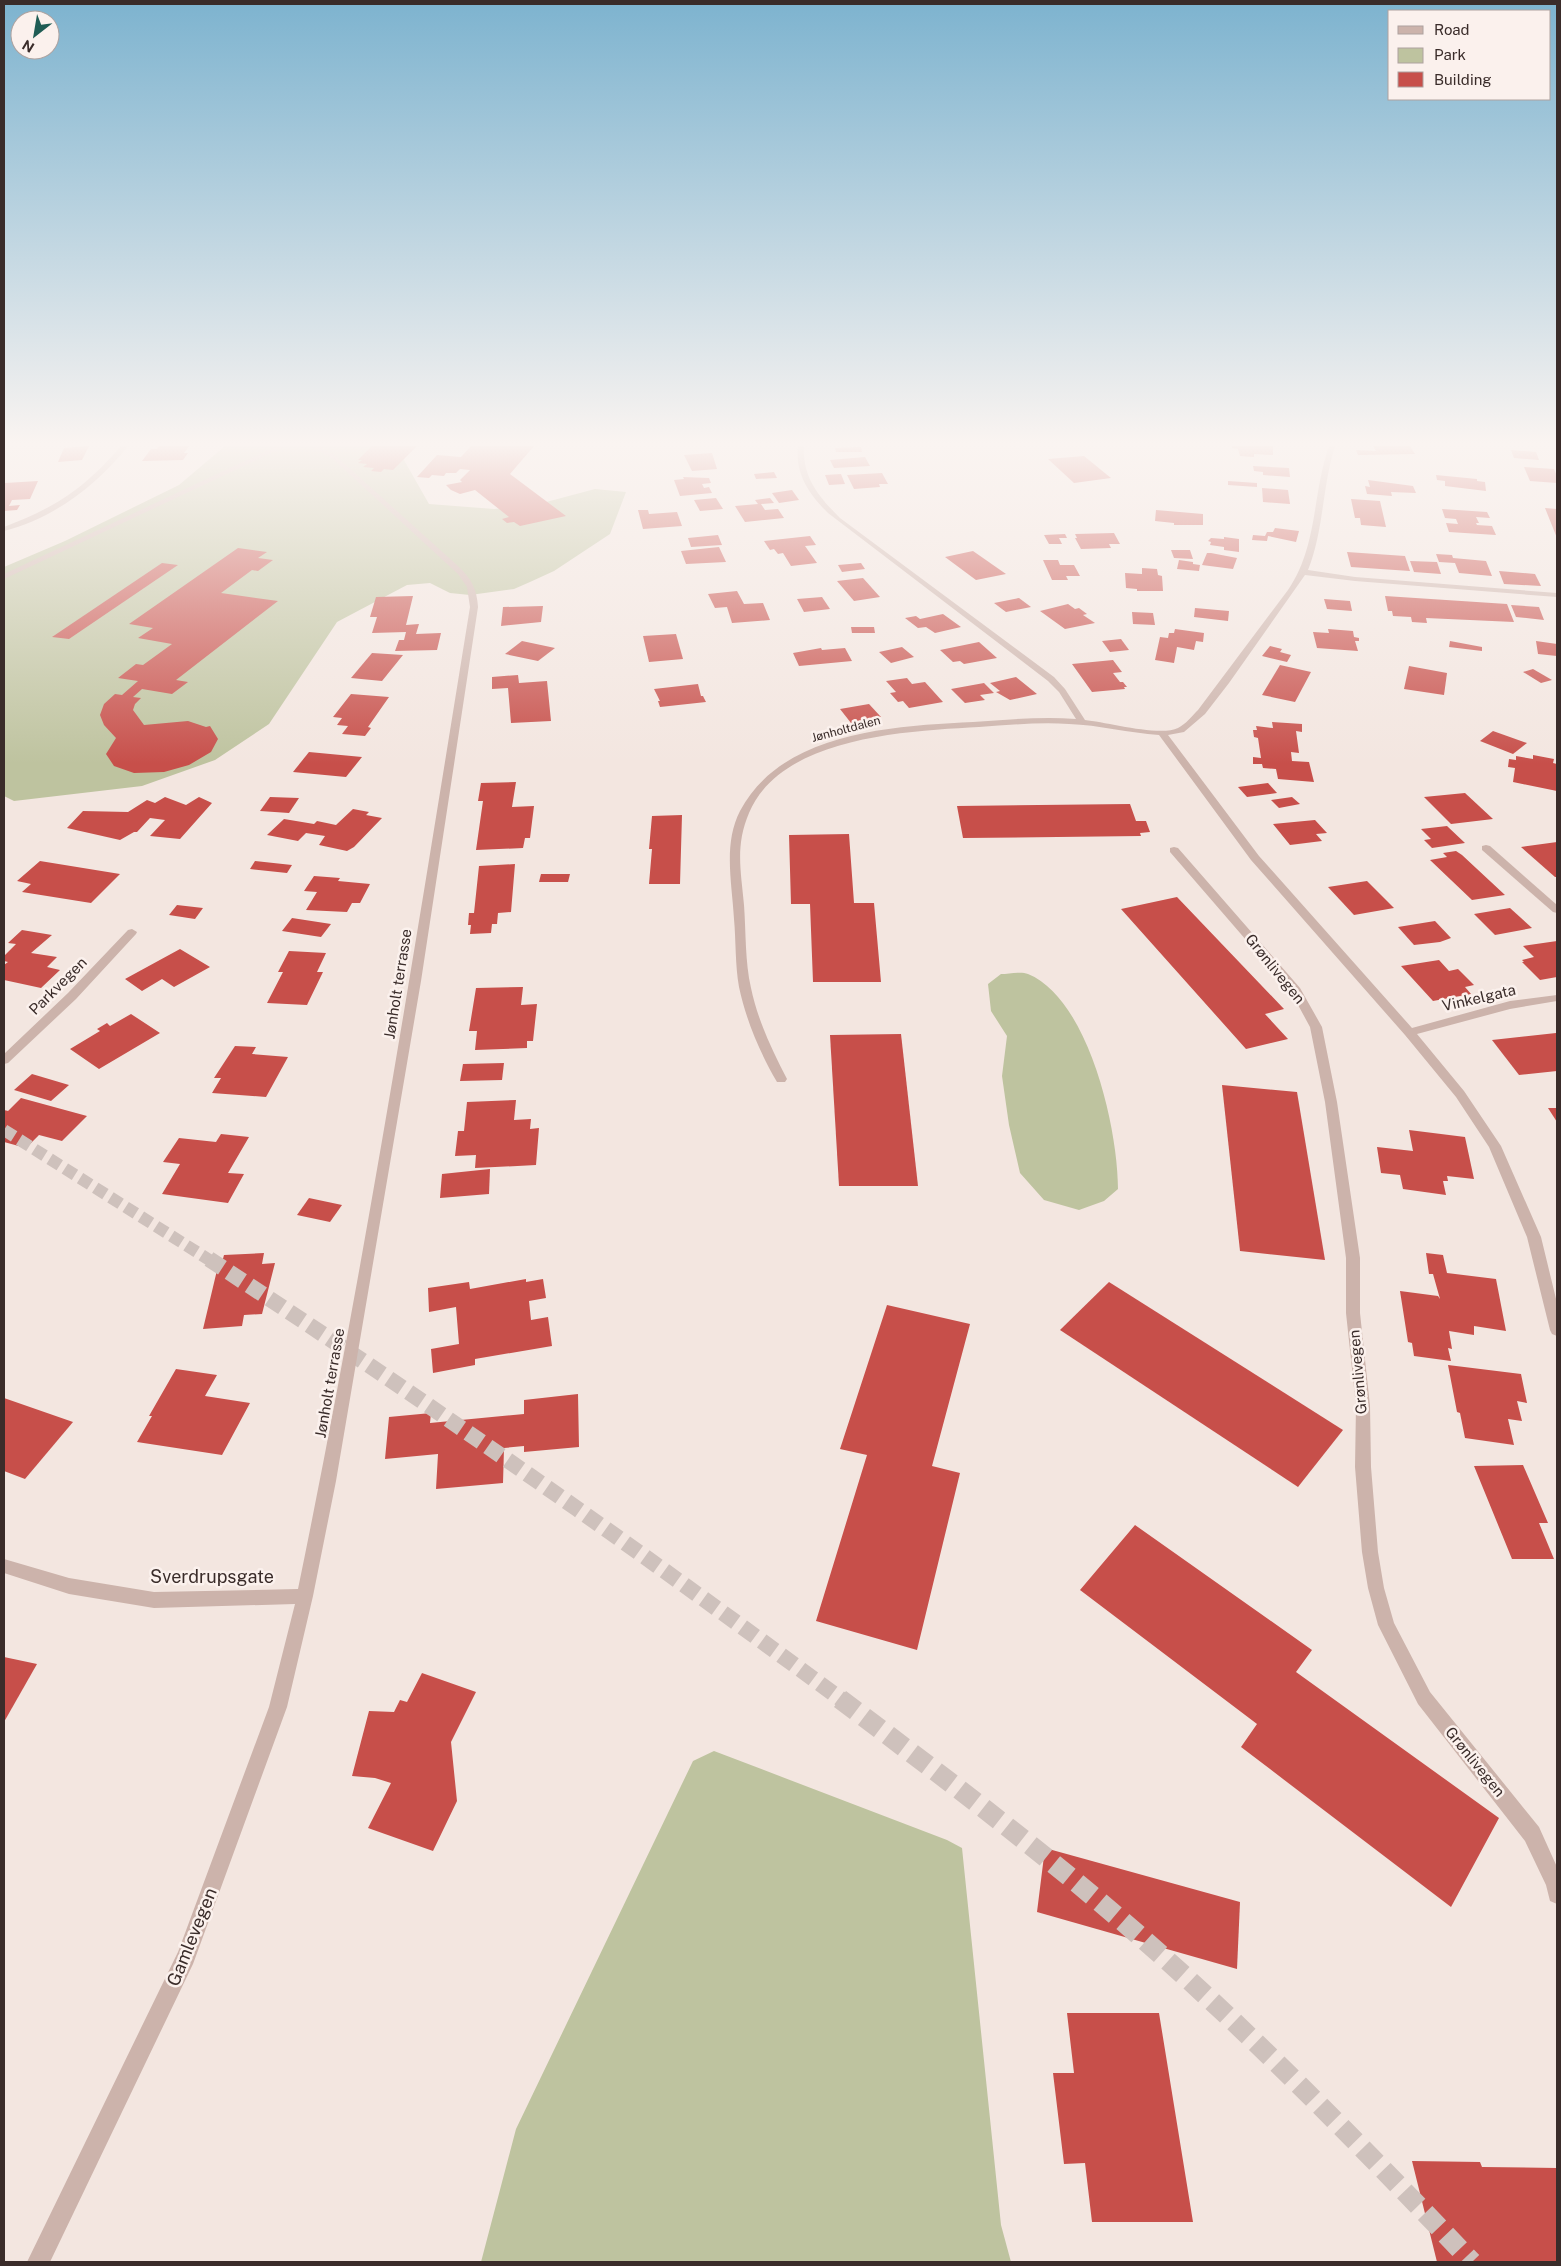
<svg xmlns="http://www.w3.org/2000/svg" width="1561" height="2266" viewBox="0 0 1561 2266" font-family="'Public Sans',sans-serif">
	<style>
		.green { fill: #bec39f }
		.building { fill: #c74f4a }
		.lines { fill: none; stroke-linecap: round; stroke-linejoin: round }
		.primary-tunnel-far2 { stroke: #cec1bc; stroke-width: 12; stroke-dasharray: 12 6; stroke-linecap: butt }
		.primary-tunnel-far1 { stroke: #cec1bc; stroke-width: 16; stroke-dasharray: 16 8; stroke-linecap: butt }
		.primary-tunnel { stroke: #cec1bc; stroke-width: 20; stroke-dasharray: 20 10; stroke-linecap: butt }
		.minor { fill: #ccb3ab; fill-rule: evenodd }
		.labels { text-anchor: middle; stroke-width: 5; stroke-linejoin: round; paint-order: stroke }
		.far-street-label { font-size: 12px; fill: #3a2c2a; stroke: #fbf1ed }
		.street-label { font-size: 15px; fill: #3a2c2a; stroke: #fbf1ed }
		.near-street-label { font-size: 18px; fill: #3a2c2a; stroke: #fbf1ed }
	</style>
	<rect width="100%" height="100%" fill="#f3e6e0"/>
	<g class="green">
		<polygon points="225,446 396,446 429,504 494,509 535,505 595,489 626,492 610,534 554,571 530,582 514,589 470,595 450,593 430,583 407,585 337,622 269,724 215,760 142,786 14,801 4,796 4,567 65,541 179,485"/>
		<path d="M1001 974C1009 974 1021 971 1028 974 1089 999 1118 1129 1118 1189L1104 1201 1079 1210 1044 1200 1020 1173 1009 1125 1002 1076 1007 1036 991 1011 988 984Z"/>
		<polygon points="714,1751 947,1840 962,1848 1001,2225 1011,2262 481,2262 516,2129 693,1761"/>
	</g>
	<g class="building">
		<polygon points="89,446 82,460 58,462 64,448"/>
		<polygon points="159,446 189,446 184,453 188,453 183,460 142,461 151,449 157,449"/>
		<polygon points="372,446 417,446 393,470 384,469 381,472 371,471 374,468 363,467 367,464 358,463 362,460 358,460"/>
		<polygon points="471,446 534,446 510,474 566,516 520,526 514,522 507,523 502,519 509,517 475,490 460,494 451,490 446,485 462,482 460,480 470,470 460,469 456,473 446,473 444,476 432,475 429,478 417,477 437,455 461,457"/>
		<polygon points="1232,446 1273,446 1273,455 1254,454 1254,457 1240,456 1238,449 1232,448"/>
		<polygon points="1373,446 1410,446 1415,454 1358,455 1356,450 1376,451"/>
		<polygon points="861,447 862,452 836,452 835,448"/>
		<polygon points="1511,450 1536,452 1539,460 1514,458"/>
		<polygon points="712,453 717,469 692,471 684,455"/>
		<polygon points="1084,456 1111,478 1074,483 1048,459"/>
		<polygon points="865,457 870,466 834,468 830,460"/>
		<polygon points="1253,466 1289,468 1290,477 1263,475 1263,472 1254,471"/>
		<polygon points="1524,467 1554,469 1557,476 1557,483 1530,481"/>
		<polygon points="774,472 777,478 756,479 754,474"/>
		<polygon points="882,473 888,484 879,484 880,487 854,489 847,475"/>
		<polygon points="841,474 845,484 829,485 825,475"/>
		<polygon points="1436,475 1477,479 1477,481 1485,482 1486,491 1445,486 1445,481 1437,480"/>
		<polygon points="683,477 709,478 711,483 702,484 704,488 709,487 712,493 680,496 674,480 684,479"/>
		<polygon points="1368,480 1413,486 1416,493 1391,492 1392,496 1367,494 1365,486 1370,487"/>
		<polygon points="38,481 30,499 12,500 9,506 20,505 17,510 4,511 5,483"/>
		<polygon points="1228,481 1257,483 1257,487 1228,485"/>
		<polygon points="1262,488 1288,490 1290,504 1263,502"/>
		<polygon points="792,490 799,500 779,503 772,493"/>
		<polygon points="716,498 723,509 700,511 694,500"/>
		<polygon points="770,498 774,503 761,504 765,510 778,509 784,518 745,522 735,506 758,504 755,500"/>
		<polygon points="1351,499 1380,501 1386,527 1361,525 1360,518 1355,518"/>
		<polygon points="1545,508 1557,509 1557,538"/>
		<polygon points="1442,509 1487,512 1490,518 1476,517 1479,523 1476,523 1477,525 1492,526 1496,535 1449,532 1446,523 1458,524 1456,519 1445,518"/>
		<polygon points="638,510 648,510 649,514 677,512 682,526 643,529"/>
		<polygon points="1156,510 1203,514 1203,525 1174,525 1174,523 1155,521"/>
		<polygon points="1275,528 1299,531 1296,542 1268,536 1267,541 1252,540 1253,535 1265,536 1267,532 1273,532"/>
		<polygon points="1114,533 1120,544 1109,544 1111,548 1081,549 1075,538 1077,538 1075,534"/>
		<polygon points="1065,534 1067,538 1059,538 1062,544 1049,544 1044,535"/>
		<polygon points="718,535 722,545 691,547 688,538"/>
		<polygon points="810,536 816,545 805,546 817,563 791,566 783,553 778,554 774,549 770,550 764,541"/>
		<polygon points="1224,537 1239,539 1239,552 1224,550 1224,547 1210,545 1211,542 1208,541 1211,538 1224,539"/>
		<polygon points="719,547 726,562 686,564 681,551"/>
		<polygon points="238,548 267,552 258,558 273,560 258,571 252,570 221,593 278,601 176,680 188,682 172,694 142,689 133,697 141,698 135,704 133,710 144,725 188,721 206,727 210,726 218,739 211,752 189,765 164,772 134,773 114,766 106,754 116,738 104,725 100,715 104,704 115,694 122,695 138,681 118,678 136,664 143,665 172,644 138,638 153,628 129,624"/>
		<polygon points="1171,550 1190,550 1193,559 1174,558"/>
		<polygon points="973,551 1006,574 976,580 945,557"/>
		<polygon points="1347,552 1405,556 1410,571 1351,567"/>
		<polygon points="1207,553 1211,553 1237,558 1233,569 1202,565"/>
		<polygon points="1436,554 1452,555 1453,558 1486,561 1492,576 1459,573 1455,563 1439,562"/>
		<polygon points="1043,560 1058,560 1060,565 1074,565 1080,576 1066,576 1068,580 1052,580"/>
		<polygon points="1179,560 1193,562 1193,564 1200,565 1199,571 1177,569"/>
		<polygon points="1410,561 1437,562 1441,574 1414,572"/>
		<polygon points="162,563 178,565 69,639 52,637"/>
		<polygon points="861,563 865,569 842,572 838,565"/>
		<polygon points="1142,568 1157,569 1158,575 1162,576 1163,591 1137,591 1137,589 1126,588 1125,573 1142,574"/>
		<polygon points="1499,571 1535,574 1541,586 1504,584"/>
		<polygon points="863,578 880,597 854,601 837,581"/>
		<polygon points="737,591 744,604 763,603 770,620 732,623 727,607 715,608 708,594"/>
		<polygon points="413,596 406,625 419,624 416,634 441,633 437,650 395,651 399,640 404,640 406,632 372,633 377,617 370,617 376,597"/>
		<polygon points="1385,596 1507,604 1514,622 1426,618 1427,623 1412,622 1411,617 1393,616 1392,611 1388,611"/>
		<polygon points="822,597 830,609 804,612 797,599"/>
		<polygon points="1019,598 1031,607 1006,612 994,603"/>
		<polygon points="1324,599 1350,601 1352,611 1327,609"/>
		<polygon points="1068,604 1075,609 1079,608 1087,614 1083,615 1095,623 1065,629 1040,611"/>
		<polygon points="1511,605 1539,607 1544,620 1516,617"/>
		<polygon points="543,606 541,622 501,626 503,607"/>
		<polygon points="1195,608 1229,611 1228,621 1194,617"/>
		<polygon points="1132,612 1153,613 1155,625 1133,624"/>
		<polygon points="943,614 961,627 935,633 926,627 918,628 905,618 916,616 920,619"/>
		<polygon points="851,627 874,627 875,633 852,633"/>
		<polygon points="1175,629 1204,633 1203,642 1196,641 1194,650 1177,647 1174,663 1155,660 1160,637 1168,638 1169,633 1174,633"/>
		<polygon points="1328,629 1353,631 1354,637 1359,638 1359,641 1355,641 1358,651 1317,648 1313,632 1329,633"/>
		<polygon points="676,634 683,659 649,662 643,636"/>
		<polygon points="1121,639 1129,650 1110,652 1102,641"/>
		<polygon points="522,641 555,648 538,661 505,654"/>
		<polygon points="1450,641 1482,647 1482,651 1449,647"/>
		<polygon points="1536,641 1557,644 1557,656 1538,654"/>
		<polygon points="979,642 997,658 964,664 960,661 953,662 940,650"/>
		<polygon points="1270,646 1282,649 1280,652 1291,655 1287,662 1262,656"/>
		<polygon points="902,647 914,657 891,663 879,652"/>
		<polygon points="821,648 822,650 845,648 852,661 799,666 793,653"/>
		<polygon points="372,653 403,655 382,681 351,678"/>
		<polygon points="1113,660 1122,672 1113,673 1120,682 1123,682 1127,687 1124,687 1125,689 1092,692 1072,664"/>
		<polygon points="1280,665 1311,672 1295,702 1262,695"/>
		<polygon points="1409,666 1447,673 1444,695 1404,689"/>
		<polygon points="1533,669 1552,680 1541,683 1523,672"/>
		<polygon points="518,675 519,683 547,681 551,721 511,723 508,688 492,689 492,677"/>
		<polygon points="1016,677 1037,694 1010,700 996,692 1000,691 990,683"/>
		<polygon points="907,678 912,684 925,682 943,702 909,708 903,701 898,702 890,693 896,692 886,681"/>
		<polygon points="984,683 994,693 980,695 985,700 965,703 951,689"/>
		<polygon points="698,684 701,696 703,696 706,702 660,707 658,701 660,701 654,689"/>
		<polygon points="351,694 389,697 368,727 371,728 365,736 342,734 348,726 337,725 342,718 333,717"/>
		<polygon points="869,704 881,717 851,723 840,709"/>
		<polygon points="1272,722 1302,724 1302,732 1296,731 1299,753 1291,752 1292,761 1309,762 1314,782 1278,779 1276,769 1263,768 1262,764 1253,764 1253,757 1261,758 1258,738 1254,737 1253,730 1257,730 1256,726 1273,728"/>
		<polygon points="1493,731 1527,743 1513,754 1480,741"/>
		<polygon points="309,752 362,757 346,777 293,772"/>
		<polygon points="1533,755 1554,759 1553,763 1557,764 1557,791 1513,782 1515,768 1508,767 1509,759 1516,760 1516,756 1533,759"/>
		<polygon points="516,782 512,807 534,806 530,838 525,838 523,848 476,850 483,801 478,801 481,783"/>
		<polygon points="1268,783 1277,793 1247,797 1238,787"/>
		<polygon points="1465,793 1493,819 1451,824 1424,797"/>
		<polygon points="165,797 186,805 199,797 212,803 180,839 150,836 165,820 150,818 137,832 134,832 120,840 67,828 83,811 128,812 147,800 155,803"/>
		<polygon points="270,797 299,798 289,813 260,811"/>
		<polygon points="1292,797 1300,804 1279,808 1271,800"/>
		<polygon points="1130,804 1136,821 1146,821 1150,832 1140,833 1141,836 963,838 957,806"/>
		<polygon points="353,809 369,812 366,815 382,818 354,847 347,851 319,845 325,836 306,833 298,841 267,835 284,819 314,824 317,821 336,825"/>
		<polygon points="682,815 680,884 649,884 652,849 649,849 652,816"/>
		<polygon points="1315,820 1327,833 1316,834 1322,841 1290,845 1273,824"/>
		<polygon points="1447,826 1465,843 1432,848 1424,840 1431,839 1421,829"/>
		<polygon points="849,834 854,903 874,903 881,982 813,982 810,904 791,904 789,835"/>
		<polygon points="1557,842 1557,877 1555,877 1521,847"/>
		<polygon points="1456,851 1462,855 1505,895 1472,900 1430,860 1447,857 1443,853"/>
		<polygon points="40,861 120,874 91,903 22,892 31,884 17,881"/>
		<polygon points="255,861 292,865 287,873 250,869"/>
		<polygon points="515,864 511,912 498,913 497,924 492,924 491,933 470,934 471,925 468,925 469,913 474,913 479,866"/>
		<polygon points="541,874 570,874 568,882 539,882"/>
		<polygon points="314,876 340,878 338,881 370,884 360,903 352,903 347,912 306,910 317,892 304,891"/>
		<polygon points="1367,881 1394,908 1354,915 1328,887"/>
		<polygon points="1177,897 1284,1009 1265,1014 1288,1039 1246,1049 1121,909"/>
		<polygon points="177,905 203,908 195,919 169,915"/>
		<polygon points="1510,908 1532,928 1495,935 1474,914"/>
		<polygon points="292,918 331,924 321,937 282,931"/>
		<polygon points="1435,921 1451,938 1440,942 1414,945 1398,927"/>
		<polygon points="22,930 52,935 31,953 57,957 47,967 60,970 41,988 4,980 4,965 8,962 4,961 4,956 16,944 8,943"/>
		<polygon points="1557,941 1557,977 1540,980 1522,962 1524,962 1522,960 1534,957 1523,946"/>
		<polygon points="180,949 210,967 174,987 162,979 142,991 125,979"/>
		<polygon points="289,951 326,953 317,972 323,972 307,1005 267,1003 283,972 278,972"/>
		<polygon points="1439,960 1449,971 1458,969 1474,985 1465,987 1471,994 1433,1001 1401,966"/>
		<polygon points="523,987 521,1005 537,1004 533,1041 527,1041 527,1048 475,1050 477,1031 469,1031 476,988"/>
		<polygon points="131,1014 160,1033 99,1069 70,1049 100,1031 97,1029 107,1023 110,1026"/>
		<polygon points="1556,1033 1557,1071 1519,1075 1492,1040"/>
		<polygon points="901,1034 918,1186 839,1186 830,1035"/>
		<polygon points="235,1046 256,1047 252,1054 288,1057 266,1097 212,1093 221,1078 214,1078"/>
		<polygon points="504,1063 502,1080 460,1081 463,1064"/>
		<polygon points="32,1074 69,1085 51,1101 14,1090"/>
		<polygon points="1222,1085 1297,1092 1325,1260 1240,1251"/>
		<polygon points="21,1098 87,1116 62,1141 39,1135 26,1148 4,1142 4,1110 8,1111"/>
		<polygon points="516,1100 514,1120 531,1119 530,1129 539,1128 536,1165 475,1168 476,1155 455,1156 458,1131 464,1131 467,1102"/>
		<polygon points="1548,1108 1557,1108 1557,1122"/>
		<polygon points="1409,1130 1465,1137 1474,1179 1447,1176 1448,1181 1443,1181 1446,1195 1403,1189 1400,1175 1381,1173 1377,1147 1413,1151"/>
		<polygon points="221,1134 249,1137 228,1173 244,1174 228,1203 162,1194 180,1164 163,1162 179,1138 216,1142"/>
		<polygon points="490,1169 489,1194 440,1198 442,1174"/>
		<polygon points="309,1198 342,1205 330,1222 297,1215"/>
		<polygon points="264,1253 262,1264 275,1263 262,1314 244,1315 242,1326 203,1329 218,1266 221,1266 224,1255"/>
		<polygon points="1426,1253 1443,1255 1447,1273 1496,1279 1506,1331 1474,1326 1474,1335 1449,1331 1452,1349 1448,1348 1451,1361 1414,1356 1412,1343 1408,1342 1400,1291 1438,1296 1440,1299 1433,1274 1429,1274"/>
		<polygon points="526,1279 526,1282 543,1279 546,1298 529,1301 531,1320 548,1317 552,1346 475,1359 475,1365 433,1373 431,1349 459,1344 456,1307 429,1312 428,1288 469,1282 470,1289"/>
		<polygon points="1109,1282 1343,1430 1298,1487 1060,1330"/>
		<polygon points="887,1305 970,1324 932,1466 960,1473 917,1650 816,1621 867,1455 840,1449"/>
		<polygon points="1448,1365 1521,1374 1527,1403 1517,1401 1522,1421 1508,1419 1514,1445 1465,1438 1460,1413 1457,1412"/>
		<polygon points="176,1369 217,1375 205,1396 250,1403 222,1455 137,1442 152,1416 149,1416"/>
		<polygon points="578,1394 579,1447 524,1452 524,1446 504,1448 503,1483 436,1489 438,1454 385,1459 389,1417 431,1413 430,1423 524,1414 524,1400"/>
		<polygon points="4,1398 73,1422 25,1479 4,1471"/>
		<polygon points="1523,1465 1548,1523 1539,1523 1554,1559 1512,1559 1474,1466"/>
		<polygon points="1135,1525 1312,1650 1296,1672 1499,1818 1451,1907 1241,1747 1257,1724 1080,1590"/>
		<polygon points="4,1657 37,1664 4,1722"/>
		<polygon points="422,1673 476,1692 451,1742 457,1801 433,1851 368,1828 391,1783 375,1778 352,1776 369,1711 394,1712 400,1700 407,1702"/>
		<polygon points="1045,1848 1240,1902 1237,1969 1037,1912"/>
		<polygon points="1067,2013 1159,2013 1193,2222 1092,2222 1085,2163 1064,2164 1053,2073 1074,2073"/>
		<polygon points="1412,2161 1480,2162 1482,2167 1557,2168 1557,2262 1437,2262"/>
	</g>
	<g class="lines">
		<polyline class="primary-tunnel-far2" points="4,1130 211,1261"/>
		<path class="primary-tunnel-far1" d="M209 1259C425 1400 635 1547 842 1700"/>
		<path class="primary-tunnel" d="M840 1699C949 1781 1058 1863 1160 1954 1269 2051 1371 2156 1472 2262"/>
		<g class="minor">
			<path d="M121 446H128C96 486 54 518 4 531V527C56 507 84 489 121 446Z"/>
			<polygon points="277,446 286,446 4,579 4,574"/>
			<path d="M310 446H319L336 456 458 566C471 578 477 589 478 607L421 981 336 1481 313 1596 287 1707 193 1964 50 2262H27L178 1952 269 1707 295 1604 154 1608 69 1594 4 1573V1559L69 1578 154 1592 298 1589C365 1263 417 935 470 607L467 587 458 574 332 458Z"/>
			<path d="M798 446H804C802 477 819 497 840 518L1054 677 1065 689 1085 720C1106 722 1160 737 1178 728 1186 724 1192 716 1198 710L1288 590C1318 546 1312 495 1329 446H1335C1322 487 1324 530 1308 570L1355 577 1557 593V597L1355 581 1305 575 1229 683 1205 714 1184 732 1168 735 1259 856 1412 1028 1510 1001 1557 995V1001L1510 1009 1417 1034 1464 1091 1501 1146 1541 1237 1557 1303V1336L1552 1334 1550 1330 1527 1237 1489 1147 1456 1097 1405 1035 1251 860 1159 735C1129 733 1099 725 1069 724 1039 722 1009 725 979 727 909 731 781 736 749 813 735 846 741 871 744 905 746 932 745 962 751 988 758 1021 772 1050 787 1079L785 1082H777C760 1053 746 1020 739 987 735 965 736 941 734 919 732 883 723 844 740 811 782 731 895 726 973 722 1007 720 1041 716 1076 719L1059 692 1048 681 828 513C809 494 795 474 798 446Z"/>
			<polygon points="1486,845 1490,846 1557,905 1557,913 1553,912 1482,850 1482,846"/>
			<polygon points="1174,847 1178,848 1300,988 1322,1027 1337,1102 1360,1258 1360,1313 1370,1406 1371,1467 1378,1552 1384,1588 1394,1623 1430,1692 1539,1827 1557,1867 1557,1904 1550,1901 1546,1885 1525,1841 1418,1704 1378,1625 1368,1588 1362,1552 1355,1467 1356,1406 1346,1313 1346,1258 1325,1102 1310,1027 1291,992 1170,852 1170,848"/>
			<polygon points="132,929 137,932 136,934 76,999 8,1063 4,1064 4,1054 68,993 128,930"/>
		</g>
	</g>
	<linearGradient id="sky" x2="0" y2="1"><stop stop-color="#7db3cf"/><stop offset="0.58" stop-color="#faf4f1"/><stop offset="1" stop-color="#faf4f1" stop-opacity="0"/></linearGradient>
	<rect width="1561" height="764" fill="url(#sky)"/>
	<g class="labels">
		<g class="far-street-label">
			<text transform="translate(846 729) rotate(-15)" y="4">Jønholtdalen</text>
		</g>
		<g class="street-label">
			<text transform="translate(1275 969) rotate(51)" y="5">Grønlivegen</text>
			<text transform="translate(398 984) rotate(-81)" y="5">Jønholt terrasse</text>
			<text transform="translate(58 986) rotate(-45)" y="5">Parkvegen</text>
			<text transform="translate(1479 998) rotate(-13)" y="5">Vinkelgata</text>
			<text transform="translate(1358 1372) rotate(-95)" y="5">Grønlivegen</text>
			<text transform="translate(330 1383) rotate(-80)" y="5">Jønholt terrasse</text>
			<text transform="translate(1475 1762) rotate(51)" y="5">Grønlivegen</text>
		</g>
		<g class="near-street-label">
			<text x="212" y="1583">Sverdrupsgate</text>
			<text transform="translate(192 1937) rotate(-68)" y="6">Gamlevegen</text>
		</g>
	</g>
	<rect width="1561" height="2266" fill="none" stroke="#3a2c2a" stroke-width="10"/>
	<rect x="1388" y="10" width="162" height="90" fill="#fbf1ed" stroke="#aea29f"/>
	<rect x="1398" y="26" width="25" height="8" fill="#ccb3ab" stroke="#aea29f"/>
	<text x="1434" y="35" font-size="15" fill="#3a2c2a">Road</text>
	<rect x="1398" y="48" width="25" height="15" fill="#bec39f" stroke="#aea29f"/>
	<text x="1434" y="60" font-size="15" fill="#3a2c2a">Park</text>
	<rect x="1398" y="72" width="25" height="15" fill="#c74f4a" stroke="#aea29f"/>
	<text x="1434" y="85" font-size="15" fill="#3a2c2a">Building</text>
	<g transform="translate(35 35) rotate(211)"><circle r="24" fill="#fbf1ed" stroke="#aea29f"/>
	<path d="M0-4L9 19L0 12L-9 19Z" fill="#1f5c54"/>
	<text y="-8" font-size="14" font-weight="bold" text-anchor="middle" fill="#3a2c2a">N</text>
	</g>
</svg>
